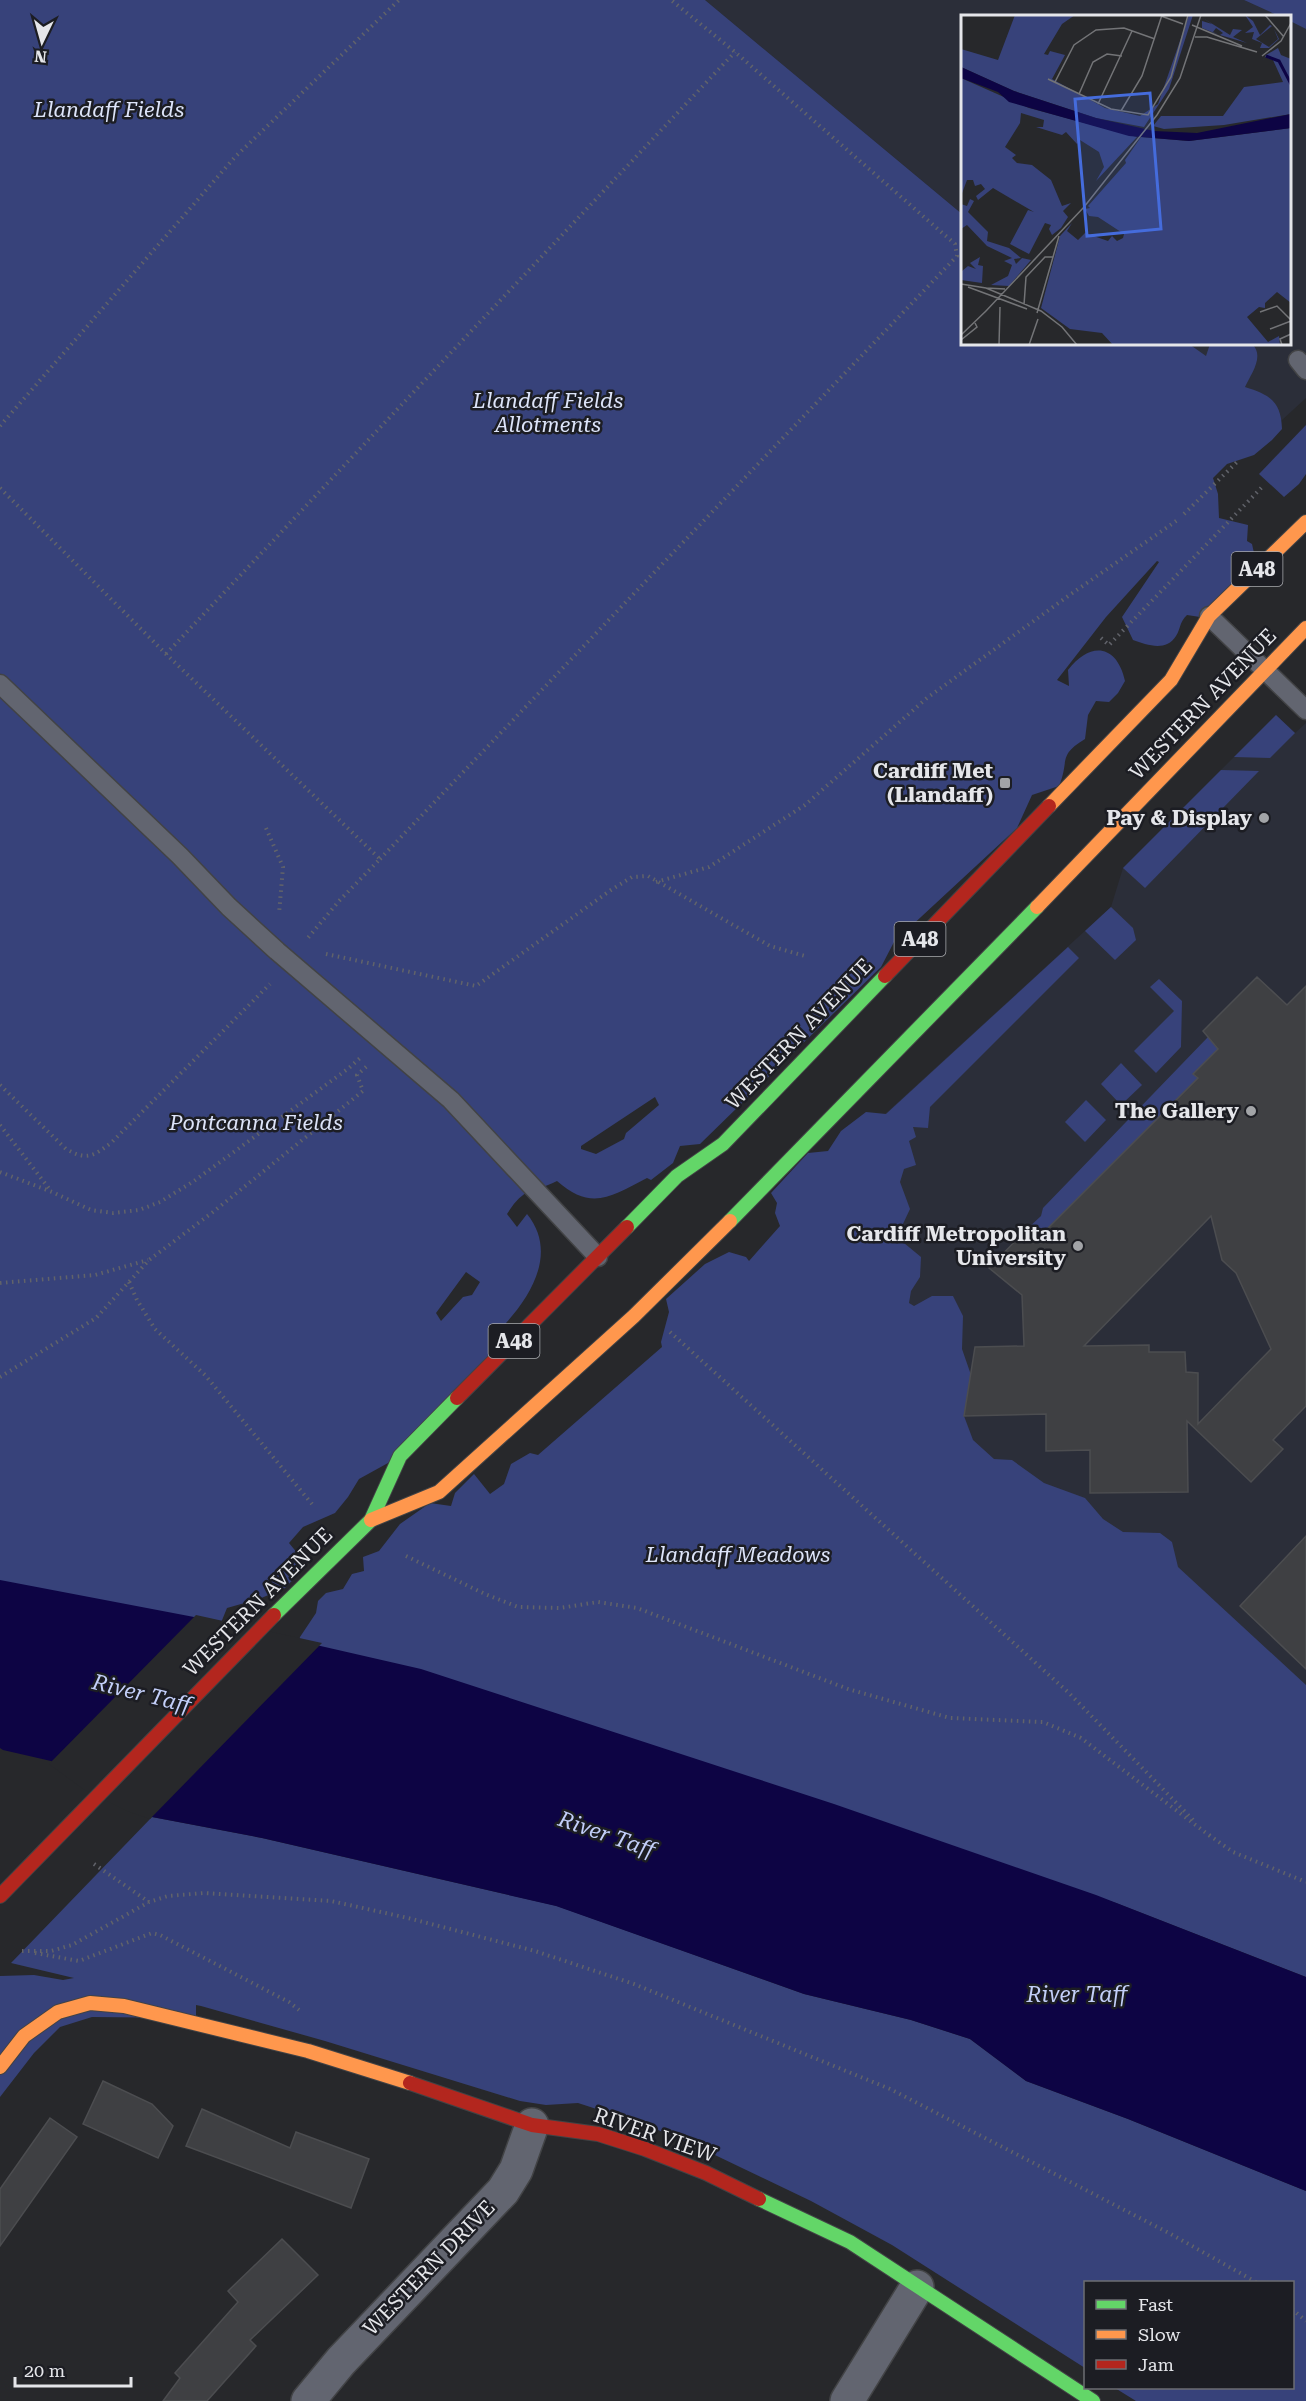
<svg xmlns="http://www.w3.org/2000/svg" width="1306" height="2401" viewBox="0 0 1306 2401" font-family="'Roboto Serif',serif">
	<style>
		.built { fill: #2b2e39 }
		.green { fill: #37427a; fill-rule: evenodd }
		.water { fill: #0d0444 }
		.pier { fill: #27282b }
		.building { fill: #3f4043; stroke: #4c4d50; stroke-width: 1.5; fill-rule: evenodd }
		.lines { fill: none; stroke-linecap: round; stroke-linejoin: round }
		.lane-casing { stroke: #424345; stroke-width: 21 }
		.street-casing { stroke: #424345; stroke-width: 36 }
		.fast-casing { stroke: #424345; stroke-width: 16 }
		.slow-casing { stroke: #424345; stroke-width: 16 }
		.jam-casing { stroke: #424345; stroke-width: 16 }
		.path { stroke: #61636a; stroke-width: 4; stroke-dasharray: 1.5 4.5; stroke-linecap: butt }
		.lane { stroke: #626570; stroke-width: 18 }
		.street { stroke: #626570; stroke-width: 33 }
		.fast { stroke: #63d668; stroke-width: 14 }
		.slow { stroke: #ff974d; stroke-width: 14 }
		.jam { stroke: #b3261e; stroke-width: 14 }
		.poi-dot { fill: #a2a4a7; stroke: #1c1d23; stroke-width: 2 }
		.labels { text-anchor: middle; stroke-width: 5; stroke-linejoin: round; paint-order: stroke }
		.shield { fill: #1c1d23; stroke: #a9aaae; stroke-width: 1.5 }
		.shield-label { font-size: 20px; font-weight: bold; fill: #e5e6ea }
		.park-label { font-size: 21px; font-style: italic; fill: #dde4f9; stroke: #1c1d23 }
		.street-label { font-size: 21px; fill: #e5e6ea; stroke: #1c1d23 }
		.poi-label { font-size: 21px; font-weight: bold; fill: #e5e6ea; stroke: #1c1d23; text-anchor: end }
		.water-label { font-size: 22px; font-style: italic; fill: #c3cff9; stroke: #1c1d23 }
		.inset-river { fill: none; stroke: #0d0444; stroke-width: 3 }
		.inset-road { fill: none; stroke: #737477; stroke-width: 1.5 }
		.view { fill: #456cdc; fill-opacity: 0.15; stroke: #456cdc; stroke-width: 3 }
		.inset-edge { fill: none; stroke: #e5e6ea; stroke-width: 3 }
	</style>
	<rect width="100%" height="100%" fill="#27282b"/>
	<g class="built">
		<polygon points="705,0 1244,0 1279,16 962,16 962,214"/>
		<polygon points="1290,21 1306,29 1306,398 1244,455 1119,344 1290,344"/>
		<polygon points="1276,715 1295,733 1306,723 1306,1800 908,1433 874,1124 1111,907 1123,868"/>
	</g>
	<g class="green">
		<path d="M0 0H705L962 214V344H1189L1206 356 1210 344H1252C1265 356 1251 374 1245 387 1270 395 1281 401 1282 429L1272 440 1254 455 1227 464 1213 478 1218 494 1219 518 1248 525 1247 541 1252 544 1256 562 1200 617 1187 615C1179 623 1181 628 1176 636 1166 652 1147 645 1133 640L1122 617 1159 562 1157 561 1106 617 1057 680 1069 686 1068 670C1090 641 1117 644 1125 681L1118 693 1109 702 1096 701 1088 715 1085 739C1057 756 1070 760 1059 786L1032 795 1017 828 894 942 881 967 700 1144 680 1146 673 1163 651 1180 647 1178C611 1197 591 1211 557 1181 530 1194 525 1186 507 1214L517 1227 527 1214C557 1251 533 1293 506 1323L510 1336 388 1463 359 1479 348 1497 335 1513 303 1527 289 1543 298 1554 303 1569 285 1588 259 1599 227 1608 216 1635 0 1600ZM655 1097 659 1105 626 1133 624 1139 596 1154 581 1149V1146ZM466 1272 480 1282 472 1295 463 1297 441 1321 436 1313Z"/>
		<polygon points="1244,0 1306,0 1306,29 1290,21 1290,16 1279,16"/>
		<polygon points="1306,425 1306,474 1299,484 1284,497 1259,474"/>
		<polygon points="1276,715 1295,733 1270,758 1234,757"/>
		<polygon points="1221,770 1259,771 1145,888 1123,868"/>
		<polygon points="1111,907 1133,928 1136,940 1115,960 1085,931"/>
		<polygon points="1068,947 1079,958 930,1107 928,1128 913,1127 916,1137 909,1141 916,1165 904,1169 900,1182 910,1209 902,1226 904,1243 921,1257 920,1277 911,1291 909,1303 914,1306 932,1296 953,1296 963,1316 962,1349 971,1375 964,1416 973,1440 994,1459 1012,1460 1044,1483 1085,1498 1103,1519 1123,1532 1160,1533 1172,1542 1178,1567 1306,1685 1306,1977 1116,1903 295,1652 300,1637 316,1613 318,1601 326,1593 343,1589 352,1574 364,1571 363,1557 379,1551 400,1524 430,1503 451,1506 455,1493 474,1474 490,1494 504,1484 511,1464 530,1453 538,1455 662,1347 661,1342 669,1312 666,1299 705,1264 729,1252 746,1257 749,1261 780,1226 775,1213 777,1203 771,1193 808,1153 828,1151 841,1131 866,1112 886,1114"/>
		<polygon points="1159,979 1182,1001 1181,1047 1156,1073 1134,1051 1174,1011 1150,987"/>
		<polygon points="1208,1037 1220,1047 1198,1078 1063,1213 1053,1253 1027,1229 1041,1216 1043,1208"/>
		<polygon points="1121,1063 1142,1085 1121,1105 1101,1084"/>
		<polygon points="1086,1100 1106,1120 1085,1142 1065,1122"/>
		<polygon points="152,1817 262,1838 557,1906 804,1994 911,2020 970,2039 1026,2081 1128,2119 1306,2191 1306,2401 1136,2401 1115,2388 1292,2388 1292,2282 1086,2282 1085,2368 892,2245 811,2201 694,2145 646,2125 578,2103 546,2105 520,2101 325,2041 201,2006 196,2005 196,2018 92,2017 60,2027 34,2053 0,2097 0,1976 34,1975 63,1980 74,1978 11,1963"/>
	</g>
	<polygon class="water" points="0,1580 194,1617 421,1669 834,1804 1096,1895 1306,1977 1306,2191 1128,2119 1026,2081 970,2039 911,2020 804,1994 556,1906 262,1838 152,1817 51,1761 3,1750 0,1748"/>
	<polygon class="pier" points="196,1615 322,1643 150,1819 127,1811 83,1789 49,1764"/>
	<g class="building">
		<path d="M1257 977 1287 1005 1306 986V1406L1273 1440 1283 1449 1251 1482 1187 1421 1188 1492 1090 1493V1450L1046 1451V1414L964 1416 975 1347 1024 1346 1022 1295 989 1268 1027 1229 1037 1239 1198 1078 1193 1074 1218 1049 1203 1031ZM1211 1216 1222 1260 1236 1273 1271 1349 1198 1424V1373L1186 1372 1185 1352H1149V1345L1084 1346Z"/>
		<polygon points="1306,1536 1306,1669 1240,1606"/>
		<polygon points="103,2081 152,2104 173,2126 158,2158 83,2124"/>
		<polygon points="202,2109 290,2148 296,2132 369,2159 351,2208 186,2146"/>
		<polygon points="50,2118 77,2137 0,2246 0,2189"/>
		<polygon points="282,2239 318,2275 250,2340 256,2346 207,2401 163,2401 180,2378 175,2373 238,2302 228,2291"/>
	</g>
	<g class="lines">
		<g class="lane-casing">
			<g id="lane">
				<polyline points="1298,360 1306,370"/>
				<polyline points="1209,616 1306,710"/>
				<polyline points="0,684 180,856 229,907 277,951 451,1100 598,1257"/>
			</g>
		</g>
		<g class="street-casing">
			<g id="street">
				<polyline points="308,2401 341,2361 503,2191 516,2170 532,2125"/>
				<polyline points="847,2401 917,2287"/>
			</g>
		</g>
		<g class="fast-casing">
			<g id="fast">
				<polyline points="730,1221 1037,907"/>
				<polyline points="627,1227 677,1176 723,1144 885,976"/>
				<polyline points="274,1615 371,1520 400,1456 457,1398"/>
				<polyline points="759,2199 850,2242 1093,2401"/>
			</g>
		</g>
		<g class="slow-casing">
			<g id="slow">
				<polyline points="1049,806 1171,680 1209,616 1306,522"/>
				<polyline points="1037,907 1306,628"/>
				<polyline points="371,1520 439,1492 634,1316 730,1221"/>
				<polyline points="0,2067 24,2036 58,2012 90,2003 124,2006 308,2051 410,2083"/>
			</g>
		</g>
		<g class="jam-casing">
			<g id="jam">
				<polyline points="885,976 1049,806"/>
				<polyline points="457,1398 627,1227"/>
				<polyline points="0,1896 274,1615"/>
				<polyline points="410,2083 532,2125 598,2134 645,2149 706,2173 759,2199"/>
			</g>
		</g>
		<g class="path">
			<polyline points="0,426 235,157 399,0"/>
			<polyline points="0,488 166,654 380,859 339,901 307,939"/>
			<polyline points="1184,514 1238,461"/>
			<polyline points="1101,638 1109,645 1264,485"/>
			<polyline points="166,654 735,52"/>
			<polyline points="266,828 283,867 279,914"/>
			<polyline points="380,859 957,256 955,244 735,52 671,0"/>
			<polyline points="656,882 709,867 805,805 927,698 1071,594 1179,519"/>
			<polyline points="326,954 476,986 611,890 632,877 648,876 770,946 805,956"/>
			<path d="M0 1085 66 1149C87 1161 93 1156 111 1143L270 984"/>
			<polyline points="0,1125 51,1191"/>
			<polyline points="0,1172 52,1192 91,1210 113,1213 139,1210 160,1202 194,1181 349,1068 360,1058"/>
			<polyline points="129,1282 137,1300 155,1329 205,1375 312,1504"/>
			<polyline points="0,1283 95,1275 148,1260"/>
			<polyline points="670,1332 1070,1694 1195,1822"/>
			<polyline points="0,1377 96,1318 149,1260 213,1212 363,1091 357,1075 367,1066"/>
			<polyline points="406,1556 485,1594 518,1607 560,1608 598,1602 637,1608 848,1689 950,1718 1043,1722 1081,1738 1210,1836"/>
			<polyline points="1209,1835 1233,1852 1306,1882"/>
			<polyline points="94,1864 149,1902"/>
			<polyline points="22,1951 51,1951 72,1945 149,1902 168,1896 204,1893 331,1901 408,1918 535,1951 634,1984 890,2089 1169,2233 1256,2282"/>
			<polyline points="35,1953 79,1961 152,1933 160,1935 289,2002 299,2010"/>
			<polyline points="1292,2309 1306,2321"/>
		</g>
		<use href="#lane" class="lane"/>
		<use href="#street" class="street"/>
		<use href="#fast" class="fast"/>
		<use href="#slow" class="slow"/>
		<use href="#jam" class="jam"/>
	</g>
	<g class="poi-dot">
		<rect x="999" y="777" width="12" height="12" rx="3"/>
		<circle cx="1264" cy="818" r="6"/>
		<circle cx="1251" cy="1111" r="6"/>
		<circle cx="1078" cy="1246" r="6"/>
	</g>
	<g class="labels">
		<g class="shield">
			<rect x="1231.5" y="552" width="51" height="34" rx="4.5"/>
			<rect x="894.5" y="922" width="51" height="34" rx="4.5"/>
			<rect x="488.5" y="1324" width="51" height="34" rx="4.5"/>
		</g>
		<g class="shield-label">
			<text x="1257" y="576">A48</text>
			<text x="920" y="946">A48</text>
			<text x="514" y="1348">A48</text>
		</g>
		<g class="park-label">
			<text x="109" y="117">Llandaff Fields</text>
			<text x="548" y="408">Llandaff Fields<tspan x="548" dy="24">Allotments</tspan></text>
			<text x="256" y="1130">Pontcanna Fields</text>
			<text x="738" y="1562">Llandaff Meadows</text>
		</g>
		<g class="street-label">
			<text transform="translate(1203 704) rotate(-46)" y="7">WESTERN AVENUE</text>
			<text transform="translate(799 1034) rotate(-46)" y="7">WESTERN AVENUE</text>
			<text transform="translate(258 1602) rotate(-45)" y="7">WESTERN AVENUE</text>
			<text transform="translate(655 2135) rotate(19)" y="7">RIVER VIEW</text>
			<text transform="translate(429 2268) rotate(-46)" y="7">WESTERN DRIVE</text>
		</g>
		<g class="poi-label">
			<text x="993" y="778">Cardiff Met<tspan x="993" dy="24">(Llandaff)</tspan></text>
			<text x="1252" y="825">Pay &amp; Display</text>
			<text x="1239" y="1118">The Gallery</text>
			<text x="1066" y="1241">Cardiff Metropolitan<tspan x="1066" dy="24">University</tspan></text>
		</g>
		<g class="water-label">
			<text transform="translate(142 1693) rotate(14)" y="8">River Taff</text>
			<text transform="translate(607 1834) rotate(19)" y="8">River Taff</text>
			<text x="1077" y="2002">River Taff</text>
		</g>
	</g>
	<g transform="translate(961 15)">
		<rect width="330" height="330" fill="#27282b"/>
		<path d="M54 0H114L101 9 83 39 87 40 89 36 104 40 91 64 144 93 179 101 197 89 228 0H232L208 74 183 112 135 103 53 76 0 52V34L37 45ZM284 0 292 6 299 20 309 10 311 11 295 24 308 32 317 24 313 14 318 24 308 33H299L301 28 291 24 293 17 284 18 292 12ZM242 3 269 20 272 14 281 15 272 22 286 28 259 20 262 18 255 13 252 17 258 20 241 13V6L251 9ZM317 33 320 40 330 44V99L263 110 203 114 192 111 200 101H262L283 72 322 67 312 45 304 42 301 47 305 40ZM0 63 68 93 176 122 135 166 143 152 138 137 119 125 116 129 105 117 101 120 75 112H82L83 105 60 98 59 108 44 132 55 140 51 143 56 148 71 150 90 165 101 191 110 188 102 196 107 202 100 213 91 220 88 214 90 210 84 208 68 239 49 229 67 195 73 197 32 173 17 185 15 181 24 174 20 169 14 171 12 165H6L0 181ZM330 113V288L316 277 304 288V293L298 292 286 302 307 327 318 321 319 330H152L141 318 109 314 80 293 99 221 111 208 106 216 117 225 124 218 147 226 151 221 156 226 162 223 163 219 137 202 128 201 124 194 129 193 127 191 165 148 164 145 180 122 228 126ZM9 184 13 186 7 197 27 217 26 226 48 233 60 243 53 244 55 249 61 243 70 245 48 271 30 270 47 261 51 250 43 246 51 243 26 231 6 210 0 214V189L6 191ZM19 242 17 250 22 251 21 268 0 265 1 256 7 251 15 254 9 248Z" fill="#37427a"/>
		<path d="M0 52 53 76 135 103 193 116 236 118 330 99V113L228 126 168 121 48 87 37 77 0 63Z" fill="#0d0444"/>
		<path class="inset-river" d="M305 41 318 46 330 69"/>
		<path class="inset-road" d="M304 0 323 22M200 1 222 9M231 10 281 31M234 22H246L296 37M301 41 320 26 330 8M87 64 150 94 187 100 210 62 227 0M94 67 113 30 135 15 163 13 194 24M118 79 132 47 146 39 161 41M137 89 171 16M160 96 181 61 201 0M0 269 25 273 80 296 101 312 116 330M7 272 66 294M25 273 44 274M63 290 65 262 84 242H92M24 297 123 192 196 100 219 63 240 0M299 297 316 291 330 305M76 298 98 221M309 314 330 306M0 320 26 295M0 325 16 312 14 308M38 330 39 292M68 330 77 304M321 330 319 324 330 319"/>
		<path class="view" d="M189 78 200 214 126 221 114 84Z"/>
		<rect width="330" height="330" class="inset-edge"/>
	</g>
	<rect x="1084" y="2281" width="210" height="108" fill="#1c1d23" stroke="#6c6d73" stroke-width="1.5"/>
	<rect x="1096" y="2300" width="30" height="9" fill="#63d668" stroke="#6c6d73" stroke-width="1.5"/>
	<text x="1138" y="2311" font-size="18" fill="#e5e6ea">Fast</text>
	<rect x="1096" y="2330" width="30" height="9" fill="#ff974d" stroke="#6c6d73" stroke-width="1.5"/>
	<text x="1138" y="2341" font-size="18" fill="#e5e6ea">Slow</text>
	<rect x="1096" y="2360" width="30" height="9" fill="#b3261e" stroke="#6c6d73" stroke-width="1.5"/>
	<text x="1138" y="2371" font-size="18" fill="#e5e6ea">Jam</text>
	<g transform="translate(42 42) rotate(185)" stroke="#1c1d23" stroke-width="4.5" paint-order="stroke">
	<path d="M0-4.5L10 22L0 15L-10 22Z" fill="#e5e6ea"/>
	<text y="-9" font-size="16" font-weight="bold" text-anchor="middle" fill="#e5e6ea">N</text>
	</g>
	<path d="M15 2377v9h116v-9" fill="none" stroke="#e5e6ea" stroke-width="3"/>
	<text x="24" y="2377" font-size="18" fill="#e5e6ea" stroke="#1c1d23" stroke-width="4.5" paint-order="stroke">20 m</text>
</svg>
